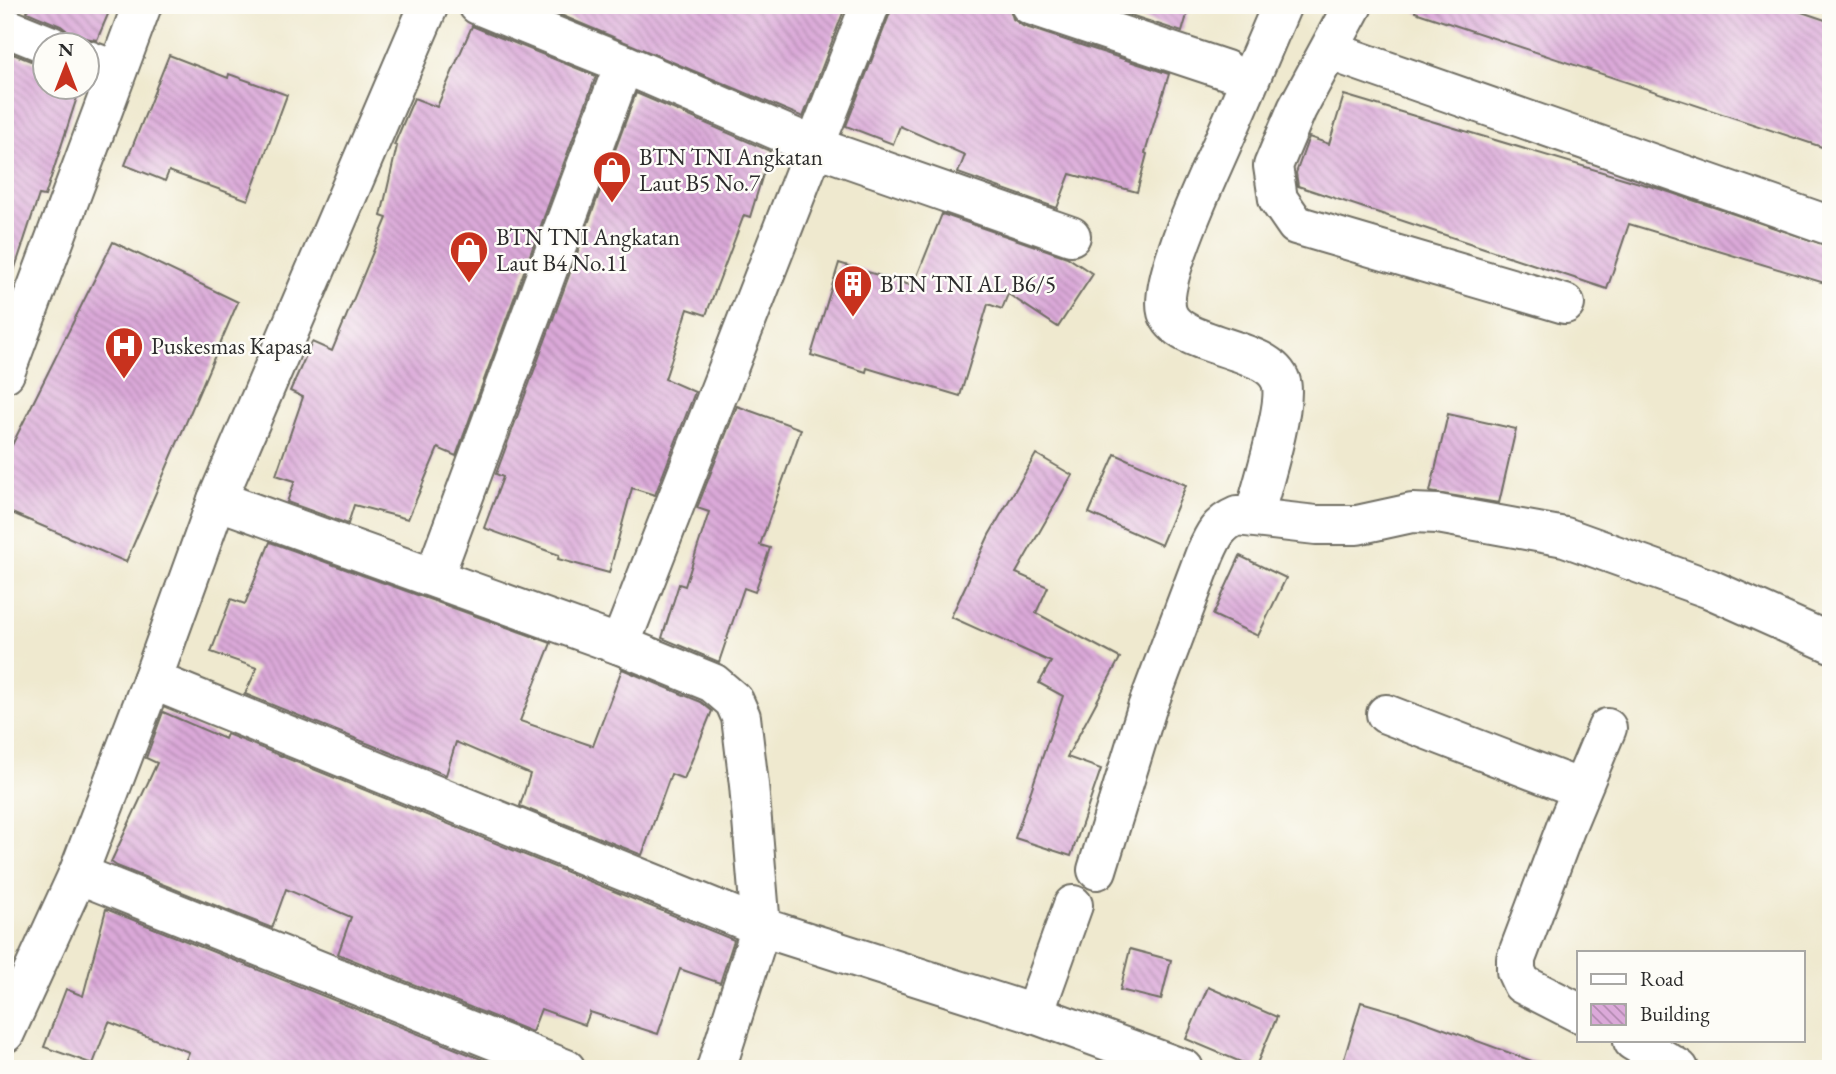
<svg xmlns="http://www.w3.org/2000/svg" width="1836" height="1074" viewBox="0 0 1836 1074" font-family="'EB Garamond',serif">
	<style>
		.building { fill: url(#building-back-hatch) }
		.lines { fill: none; stroke-linecap: round; stroke-linejoin: round }
		.minor-casing { stroke: #706e64; stroke-width: 42 }
		.minor { stroke: #fff; stroke-width: 38 }
		.labels { text-anchor: middle; stroke-width: 5; stroke-linejoin: round; paint-order: stroke }
		.poi-label { font-size: 23px; fill: #2b2b2b; stroke: #fdfcf7; text-anchor: start }
	</style>
	<defs>
		<pattern id="building-back-hatch" width="6" height="6" patternUnits="userSpaceOnUse" patternTransform="scale(1.75)"><rect width="6" height="6" fill="#dba9d9"/><path d="M-1 5l2 2M0 0l6 6M5-1l2 2" fill="none" stroke="#b28ab0"/></pattern>
	</defs>
	<rect width="100%" height="100%" fill="#fdfcf7"/>
	<filter id="ink" filterUnits="userSpaceOnUse"><feTurbulence type="fractalNoise" baseFrequency=".0143" numOctaves="2"/><feDisplacementMap in="SourceGraphic" scale="14" xChannelSelector="R" yChannelSelector="G"/><feConvolveMatrix kernelMatrix="1 2 1 2 8 2 1 2 1" color-interpolation-filters="sRGB"/></filter>
	<filter id="wash" filterUnits="userSpaceOnUse"><feTurbulence type="fractalNoise" baseFrequency=".00686" numOctaves="4" result="noise"/><feDisplacementMap in="SourceGraphic" scale="28" xChannelSelector="R" yChannelSelector="G"/><feGaussianBlur stdDeviation="1.57" result="paint"/><feColorMatrix in="noise" values="0 0 0 0 0 0 0 0 0 0 0 0 0 0 0 0 0 1.4 0 .05"/><feComposite in="paint" operator="in"/></filter>
	<g filter="url(#wash)">
		<rect width="100%" height="100%" fill="#efe9cf"/>
		<g id="blocks">
			<g class="building">
				<polygon points="29,5 112,5 97,40 85,38 74,44 70,33 61,26 27,12"/>
				<polygon points="537,5 846,5 803,117"/>
				<polygon points="891,5 1009,5 1013,19 1023,26 1169,74 1145,153 1147,154 1137,192 1070,174 1057,208 958,173 965,155 900,126 893,144 846,126 890,13"/>
				<polygon points="1100,5 1190,5 1182,32"/>
				<polygon points="1416,5 1781,5 1831,22 1831,150 1415,12"/>
				<polygon points="472,26 596,76 456,456 438,448 408,519 354,505 348,524 287,502 295,481 276,475 303,397 290,391 312,342 332,351 387,218 381,216 397,146 394,145 414,98 437,107"/>
				<polygon points="13,54 46,67 46,88 80,88 45,196 39,195 12,277 5,276 5,78"/>
				<polygon points="169,55 228,78 229,74 287,95 248,200 169,171 165,181 125,165"/>
				<polygon points="636,93 770,151 750,217 744,215 706,315 688,309 665,379 695,392 655,495 632,488 609,573 558,559 559,555 484,528 503,477 496,474"/>
				<polygon points="1344,95 1663,190 1831,247 1831,285 1629,224 1607,289 1298,186 1296,173 1309,137 1329,144"/>
				<polygon points="942,214 1067,257 1093,274 1058,327 1008,294 1002,309 988,304 960,396 867,368 866,372 811,355 839,263 913,286"/>
				<polygon points="113,242 238,302 126,562 5,510 5,459"/>
				<polygon points="737,406 801,429 760,545 770,548 755,592 744,588 719,662 662,638 679,584 685,586 709,512 697,508"/>
				<polygon points="1448,414 1516,429 1499,503 1430,492"/>
				<polygon points="1036,454 1072,475 1016,573 1048,587 1036,613 1120,658 1067,757 1101,769 1071,856 1015,838 1063,696 1039,683 1051,662 951,617 989,535"/>
				<polygon points="1115,454 1186,485 1161,545 1089,513"/>
				<polygon points="270,542 551,643 520,721 593,746 622,669 701,702 712,711 684,779 671,774 642,855 520,806 530,774 456,742 446,775 245,694 257,668 211,652 231,599 245,604"/>
				<polygon points="1240,556 1286,578 1258,636 1213,615"/>
				<polygon points="163,712 225,739 227,734 734,940 720,983 680,969 658,1034 590,1012 585,1025 541,1009 532,1032 338,954 351,917 286,889 272,928 117,866 111,862 157,763 146,758"/>
				<polygon points="106,909 506,1069 182,1069 189,1052 109,1022 93,1064 44,1047 66,989 83,996"/>
				<polygon points="1130,949 1171,960 1161,1000 1120,990"/>
				<polygon points="1208,987 1277,1017 1255,1068 1186,1039"/>
				<polygon points="1361,1002 1406,1015 1540,1064 1539,1069 1341,1069"/>
			</g>
		</g>
	</g>
	<g filter="url(#ink)">
		<use href="#blocks" fill-opacity="0" stroke="#706e64" stroke-width="2"/>
		<g class="lines">
			<g class="minor-casing">
				<g id="minor">
					<polyline points="478,5 624,64 816,147 1071,236"/>
					<polyline points="1030,5 1226,70"/>
					<polyline points="1353,5 1297,109 1273,166 1278,199 1296,225 1565,304"/>
					<polyline points="5,27 52,46"/>
					<polyline points="1330,51 1831,226"/>
					<polyline points="88,60 117,71"/>
					<polyline points="5,373 142,5"/>
					<polyline points="217,500 620,645 713,683 734,701 741,717 749,785 761,927 1034,1014 1184,1069"/>
					<path d="M1254 516C1261 490 1288 404 1281 382 1269 345 1178 349 1167 312 1158 279 1208 177 1223 142 1243 97 1262 51 1282 5"/>
					<polyline points="434,577 624,64"/>
					<polyline points="620,645 870,5"/>
					<polyline points="152,680 761,927 716,1069"/>
					<polyline points="1386,714 1581,789"/>
					<path d="M1097 870 1147 708 1205 554C1213 536 1218 524 1237 516L1316 525H1357L1412 513 1438 514 1565 537 1710 589 1831 643"/>
					<polyline points="78,874 566,1069"/>
					<polyline points="1579,1013 1522,984 1516,971 1516,959 1567,824 1607,728"/>
					<polyline points="1034,1014 1073,905"/>
					<polyline points="5,1033 78,874 152,680 217,500 429,5"/>
					<polyline points="1633,1041 1679,1069"/>
				</g>
			</g>
			<use href="#minor" class="minor"/>
		</g>
	</g>
	<defs>
		<g id="shop-pin" transform="scale(2.0125)"><path d="M0 17L-7.5 6A9.5 9.5 0 1 1 7.5 6Z" fill="#c8321e" stroke="#fdfcf7"/><path d="M-5-2.5h2.3a2.7 3.5 0 0 1 5.4 0H5L5.5 6h-11ZM-1.5-2.5h3a1.5 2.3 0 0 0-3 0Z" fill="#fff"/></g>
		<g id="building-pin" transform="scale(2.0125)"><path d="M0 17L-7.5 6A9.5 9.5 0 1 1 7.5 6Z" fill="#c8321e" stroke="#fdfcf7"/><path d="M-4-6H4V6H1V3H-1V6H-4ZM-2.5-4.3h1.7v1.8h-1.7ZM.8-4.3h1.7v1.8H.8ZM-2.5-1h1.7V.8h-1.7ZM.8-1h1.7V.8H.8Z" fill="#fff"/></g>
		<g id="hospital-pin" transform="scale(2.0125)"><path d="M0 17L-7.5 6A9.5 9.5 0 1 1 7.5 6Z" fill="#c8321e" stroke="#fdfcf7"/><path d="M-5-5h3v3.5h4V-5h3V5h-3V1.5h-4V5h-3Z" fill="#fff"/></g>
	</defs>
	<g fill-rule="evenodd">
		<use href="#shop-pin" x="612" y="170"/>
		<use href="#shop-pin" x="469" y="250"/>
		<use href="#building-pin" x="853" y="284"/>
		<use href="#hospital-pin" x="124" y="346"/>
	</g>
	<g class="labels">
		<g class="poi-label">
			<text x="639" y="165">BTN TNI Angkatan<tspan x="639" dy="26">Laut B5 No.7</tspan></text>
			<text x="496" y="245">BTN TNI Angkatan<tspan x="496" dy="26">Laut B4 No.11</tspan></text>
			<text x="880" y="292">BTN TNI AL B6/5</text>
			<text x="151" y="354">Puskesmas Kapasa</text>
		</g>
	</g>
	<rect width="1836" height="1074" fill="none" stroke="#fdfcf7" stroke-width="28"/>
	<rect x="1577" y="951" width="228" height="91" fill="#fdfcf7" stroke="#a9a8a5" stroke-width="2"/>
	<rect x="1591" y="974" width="35" height="10" fill="#ffffff" stroke="#a9a8a5" stroke-width="2"/>
	<text x="1640" y="986" font-size="21" fill="#2b2b2b">Road</text>
	<rect x="1591" y="1004" width="35" height="21" fill="url(#building-back-hatch)" stroke="#a9a8a5" stroke-width="2"/>
	<text x="1640" y="1021" font-size="21" fill="#2b2b2b">Building</text>
	<g transform="translate(66 66)"><circle r="33" fill="#fdfcf7" stroke="#a9a8a5" stroke-width="2"/>
	<path d="M0-5L12 26L0 18L-12 26Z" fill="#c8321e"/>
	<text y="-10" font-size="19" font-weight="bold" text-anchor="middle" fill="#2b2b2b">N</text>
	</g>
</svg>
